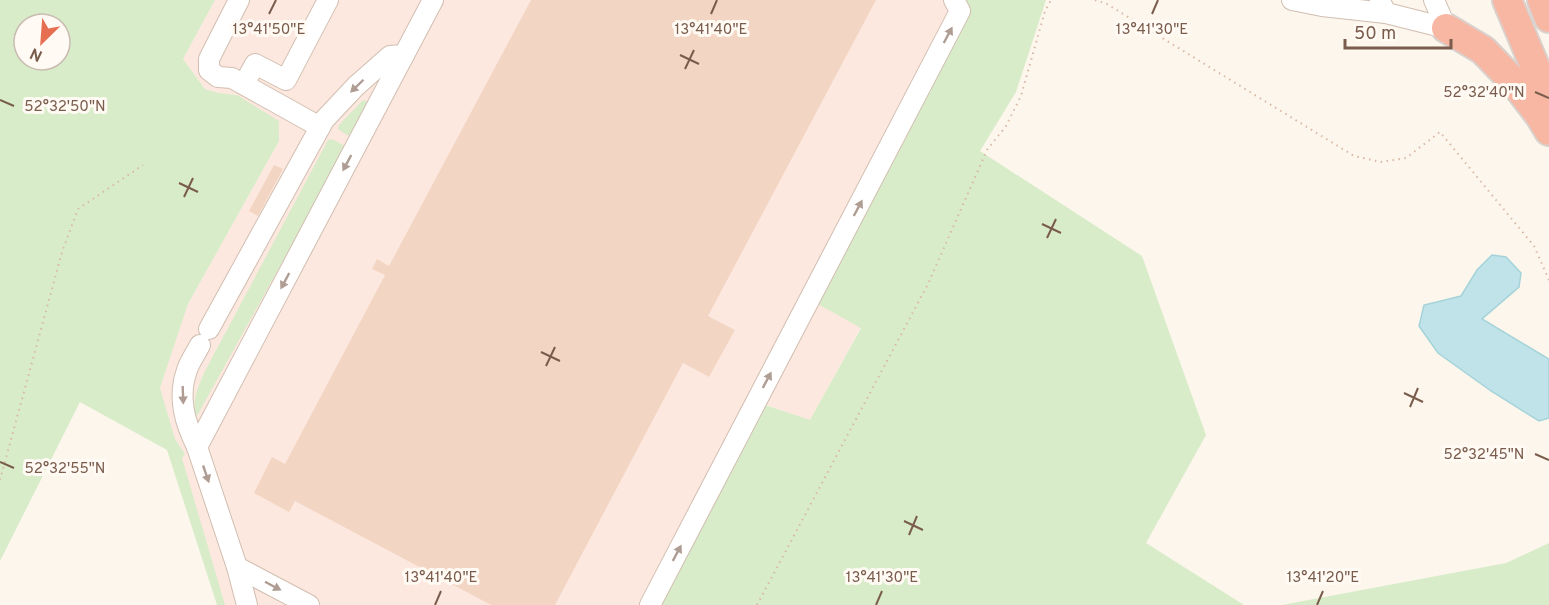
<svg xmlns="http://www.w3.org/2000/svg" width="1549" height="605" viewBox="0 0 1549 605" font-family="Overpass,sans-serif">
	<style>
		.commercial { fill: #fde8e0 }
		.green { fill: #d8ecc9; fill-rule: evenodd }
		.water { fill: #bfe3e8; stroke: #a5d3da; stroke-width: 1.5 }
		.building { fill: #f3d5c3 }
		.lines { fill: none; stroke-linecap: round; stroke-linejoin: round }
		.minor-casing { stroke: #d1beb0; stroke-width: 22 }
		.highway-casing { stroke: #dad1cd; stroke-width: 32 }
		.path { stroke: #d9b8a5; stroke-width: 2; stroke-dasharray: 1.5 4.5; stroke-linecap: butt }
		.minor { stroke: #fff; stroke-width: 20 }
		.highway { stroke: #f7b7a3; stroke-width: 28 }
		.oneway { fill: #af9d94 }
		.ticks { fill: none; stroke: #7a5c4d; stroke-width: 2 }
		.ticks-label { font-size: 15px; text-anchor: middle; fill: #7a5c4d; stroke: #fffaf3; stroke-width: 6; stroke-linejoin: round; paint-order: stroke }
	</style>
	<rect width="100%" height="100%" fill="#fdf6ec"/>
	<polygon class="commercial" points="215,0 963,0 815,302 861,327 810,421 763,404 656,605 224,605 167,450 160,388 188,304 279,141 237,95 219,93 205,89 183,59"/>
	<g class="green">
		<path d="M0 0H215L183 59 205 89 219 93 237 95 279 121V141L188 304 160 388 175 439 185 454 182 458 225 605H217L167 450 80 402 0 561ZM24 24H60V60H24Z"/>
		<polygon points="963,0 1046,0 1016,92 980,151 1142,256 1206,435 1146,543 1244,605 656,605 762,404 810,420 861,328 814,302"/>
		<polygon points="364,100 367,102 368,106 351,135 347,135 338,129 339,125 362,101"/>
		<path d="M332 139 345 146V149L197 416C190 403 199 384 205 371L328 140Z"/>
		<polygon points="1549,543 1549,605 1282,605 1506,563"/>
	</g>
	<polygon class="water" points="1492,255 1506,257 1521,273 1519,287 1482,319 1549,359 1549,418 1539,421 1491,391 1438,353 1419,326 1424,305 1461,296 1477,270"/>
	<g class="building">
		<polygon points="531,0 876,0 708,316 735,330 709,377 683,363 555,605 491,605 295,501 289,512 254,493 272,457 285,464 385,275 372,269 377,259 389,266"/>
		<polygon points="274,165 283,169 258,216 249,211"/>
	</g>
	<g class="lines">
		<g class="minor-casing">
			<g id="minor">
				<polyline points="239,0 209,59 209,70 218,77 232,78 320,127"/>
				<polyline points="1292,0 1322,6 1386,13"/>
				<polyline points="1434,0 1446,28"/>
				<polyline points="1380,1 1386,13 1446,28"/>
				<polyline points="244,84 255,64 286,80 328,0"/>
				<polyline points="209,329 324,120 356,86 390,56 404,55"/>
				<path d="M197 447C185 423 177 397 187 370 190 361 196 353 200 345"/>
				<polyline points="237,567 309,605"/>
				<polyline points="247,605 237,567 197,447 433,0"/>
				<polyline points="650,605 960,11 954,0"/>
			</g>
		</g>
		<g class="highway-casing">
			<g id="highway">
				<polyline points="1507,0 1549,100"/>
				<polyline points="1542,0 1549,18"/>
				<polyline points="1446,28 1483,50 1514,82 1540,116 1549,131"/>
			</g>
		</g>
		<g class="path">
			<polyline points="1095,0 1107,4 1354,156 1381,162 1406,158 1440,132 1534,246 1549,280"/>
			<polyline points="0,480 62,252 78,209 143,165"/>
			<polyline points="757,605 928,284 987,150 1006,126 1021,96 1045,11 1051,0"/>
		</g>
		<use href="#minor" class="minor"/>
		<use href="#highway" class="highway"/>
	</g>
	<defs><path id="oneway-solid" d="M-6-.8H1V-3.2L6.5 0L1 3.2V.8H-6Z" transform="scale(1.5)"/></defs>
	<g class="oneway">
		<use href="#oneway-solid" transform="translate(948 35) rotate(-62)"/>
		<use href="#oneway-solid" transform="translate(357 86) rotate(136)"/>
		<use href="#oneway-solid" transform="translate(347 163) rotate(118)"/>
		<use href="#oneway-solid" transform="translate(858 208) rotate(-62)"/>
		<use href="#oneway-solid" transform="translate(285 281) rotate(118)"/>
		<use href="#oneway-solid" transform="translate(767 380) rotate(-62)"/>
		<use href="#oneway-solid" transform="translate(183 395) rotate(88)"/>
		<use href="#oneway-solid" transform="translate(206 474) rotate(71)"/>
		<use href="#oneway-solid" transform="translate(677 553) rotate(-62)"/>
		<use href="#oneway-solid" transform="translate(273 586) rotate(28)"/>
	</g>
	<path class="ticks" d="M269 14 276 0M711 14 717 0M1152 14 1158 0M680 55 699 64M685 69 694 50M1535 92 1549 98M0 100 14 106M179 183 198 192M184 197 193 178M1042 224 1061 233M1047 238 1056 219M541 352 560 361M546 366 555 347M1404 393 1423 402M1410 407 1418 388M1535 454 1549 460M0 462 14 468M904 521 923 530M909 535 917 516M435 605 441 591M876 605 882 591M1317 605 1323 591"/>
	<g class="ticks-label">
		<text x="269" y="34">13°41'50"E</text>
		<text x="711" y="34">13°41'40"E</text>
		<text x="1152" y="34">13°41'30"E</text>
		<text x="1484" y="97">52°32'40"N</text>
		<text x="65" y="111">52°32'50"N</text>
		<text x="1484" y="459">52°32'45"N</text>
		<text x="65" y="473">52°32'55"N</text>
		<text x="441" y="582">13°41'40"E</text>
		<text x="882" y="582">13°41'30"E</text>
		<text x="1323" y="582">13°41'20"E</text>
	</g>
	<g transform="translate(42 42) rotate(205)"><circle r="28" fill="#fffaf3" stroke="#cabbb1" stroke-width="1.5"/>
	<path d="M0-4.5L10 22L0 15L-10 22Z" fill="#e76f51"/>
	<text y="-9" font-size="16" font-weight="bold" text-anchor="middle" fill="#7a5c4d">N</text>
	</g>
	<path d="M1345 39v9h106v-9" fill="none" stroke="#7a5c4d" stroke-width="3"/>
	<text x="1354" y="39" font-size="18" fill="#7a5c4d" stroke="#fffaf3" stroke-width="4.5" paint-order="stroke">50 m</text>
</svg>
